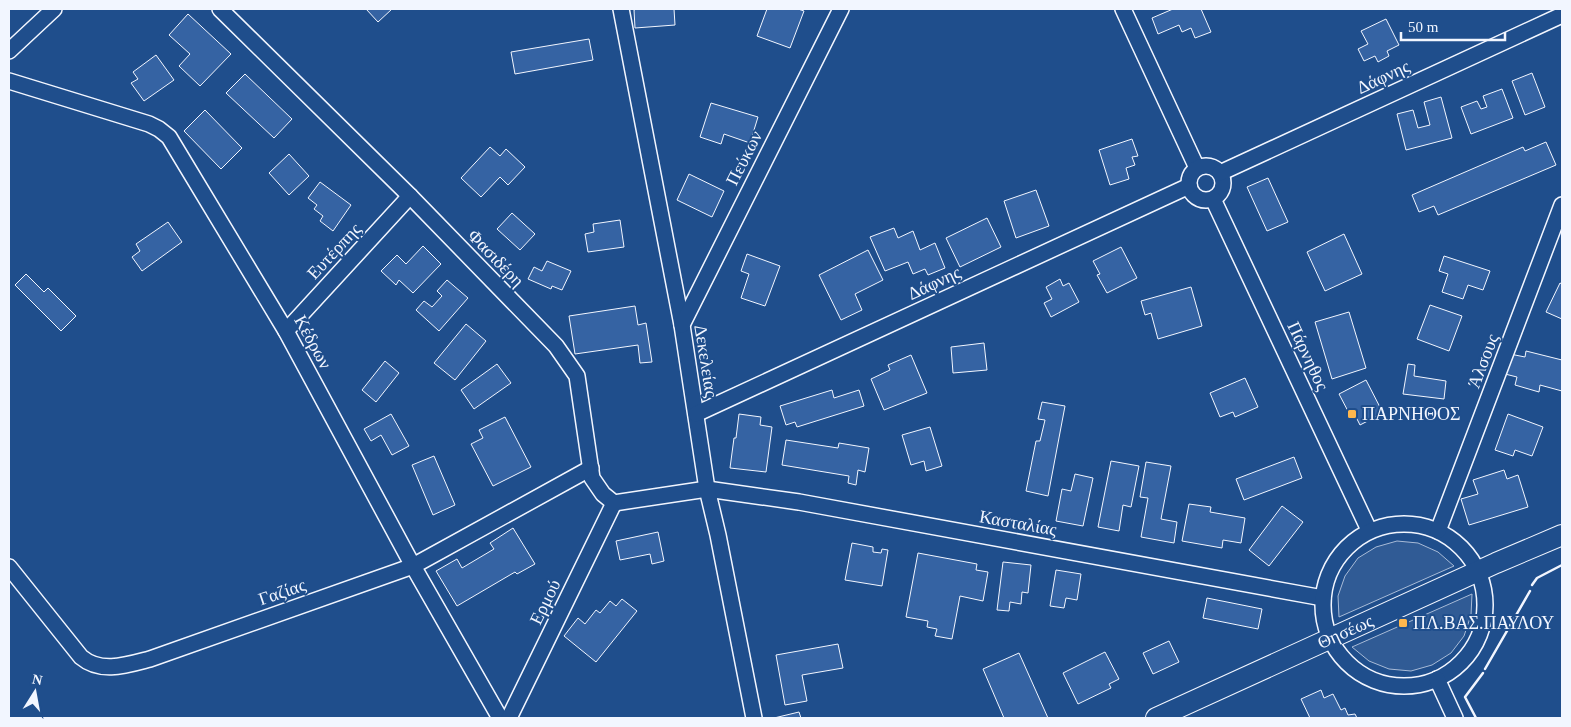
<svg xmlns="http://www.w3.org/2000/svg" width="1571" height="727" viewBox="0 0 1571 727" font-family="Georgia,serif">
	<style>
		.built { fill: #305b95; stroke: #a8bbd7 }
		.building { fill: #3563a3; stroke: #f2f6ff }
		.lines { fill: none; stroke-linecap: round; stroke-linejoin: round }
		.minor-casing { stroke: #f2f6ff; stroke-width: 18 }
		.major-casing { stroke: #f2f6ff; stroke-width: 22 }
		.minor { stroke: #1f4e8c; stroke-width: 15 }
		.major { stroke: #1f4e8c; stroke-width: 20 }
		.wall { stroke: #f2f6ff; stroke-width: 2.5 }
		.poi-dot { fill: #ffb74d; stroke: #1f4e8c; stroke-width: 2 }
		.labels { text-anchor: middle; stroke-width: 4; stroke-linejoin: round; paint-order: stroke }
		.street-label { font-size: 18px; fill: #f2f6ff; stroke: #1f4e8c }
		.poi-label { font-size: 18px; fill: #f2f6ff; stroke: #1f4e8c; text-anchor: start }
	</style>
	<rect width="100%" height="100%" fill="#1f4e8c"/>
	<g class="built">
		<polygon points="1397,541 1418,543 1438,552 1454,566 1339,617 1338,596 1345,576 1358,558 1376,547"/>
		<polygon points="1472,594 1471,615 1464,636 1451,653 1432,665 1411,671 1389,669 1369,661 1352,647"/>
	</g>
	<g class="building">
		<polygon points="366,9 392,9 378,22"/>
		<polygon points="637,9 674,9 675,25 635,28 634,10"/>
		<polygon points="767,9 798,9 804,11 790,48 757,36"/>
		<polygon points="1173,9 1201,9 1211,32 1195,38 1191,28 1182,32 1179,25 1158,34 1152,18"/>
		<polygon points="188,14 231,54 200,86 179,66 190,54 169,35"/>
		<polygon points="1386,19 1399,45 1387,51 1389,56 1378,62 1375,56 1364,61 1358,49 1368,44 1361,31"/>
		<polygon points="589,39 593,60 515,74 511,52"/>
		<polygon points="156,55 174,80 144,101 131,83 138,79 133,72"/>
		<polygon points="1532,73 1545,107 1525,115 1512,81"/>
		<polygon points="245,74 292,119 274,138 226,93"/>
		<polygon points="1502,89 1513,118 1471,134 1461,107 1477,101 1481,109 1487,107 1483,96"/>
		<polygon points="1441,97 1452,138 1406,150 1397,114 1413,110 1418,128 1430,125 1424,102"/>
		<polygon points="711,103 758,117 750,143 724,134 721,144 700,137"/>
		<polygon points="205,110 242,148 221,169 184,131"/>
		<polygon points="1132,139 1138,156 1132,157 1135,165 1126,168 1129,179 1110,185 1099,150"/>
		<polygon points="1546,142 1556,165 1438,215 1434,206 1419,212 1412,195 1523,147 1525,151"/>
		<polygon points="490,147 500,156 506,149 525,167 508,185 500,177 481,197 461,178"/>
		<polygon points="289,154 309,176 289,195 269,173"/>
		<polygon points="689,174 724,191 712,217 677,200"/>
		<polygon points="1268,178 1288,222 1267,231 1247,187"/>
		<polygon points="320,182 351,205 333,231 320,221 323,216 314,209 317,205 308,198"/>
		<polygon points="1036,190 1049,226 1016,238 1004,201"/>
		<polygon points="512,213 535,234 520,250 497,229"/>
		<polygon points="987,218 1001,247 960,267 946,238"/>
		<polygon points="620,220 624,247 588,252 585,234 594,232 593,224"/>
		<polygon points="168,222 182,242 142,271 132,257 140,251 136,244"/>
		<polygon points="894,228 898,238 913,231 920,250 935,243 945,268 928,275 925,269 913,274 908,262 885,271 870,237"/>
		<polygon points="1344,234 1362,274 1325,291 1307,252"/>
		<polygon points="423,246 441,264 413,293 399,280 396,285 381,271 397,255 406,264"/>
		<polygon points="1121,247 1137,278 1107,293 1097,275 1100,274 1093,261"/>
		<polygon points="868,250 883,280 855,294 862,310 841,320 819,275"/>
		<polygon points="747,254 780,266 765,306 741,298 749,274 741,271"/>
		<polygon points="1444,256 1490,271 1483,290 1468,285 1463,299 1442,292 1448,274 1439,271"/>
		<polygon points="547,261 571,271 562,290 552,286 551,289 528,279 534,267 542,271"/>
		<polygon points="26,274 44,292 48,288 76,316 61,331 15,285"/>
		<polygon points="1060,279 1063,286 1069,283 1079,302 1051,317 1044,303 1052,299 1046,287"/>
		<polygon points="447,280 468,298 439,331 416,310 424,301 432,307 442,296 437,291"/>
		<polygon points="1560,283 1562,284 1562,319 1546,312"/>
		<polygon points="1191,287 1202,326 1158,339 1151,313 1145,315 1141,301"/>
		<polygon points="1430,305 1462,316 1449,351 1417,339"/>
		<polygon points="635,306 638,325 646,323 652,362 640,363 638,345 575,354 569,316"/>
		<polygon points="1349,312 1366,368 1332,379 1315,322"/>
		<polygon points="466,324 486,341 455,380 434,363"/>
		<polygon points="984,343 987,370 953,373 951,347"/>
		<polygon points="1526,351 1562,360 1562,391 1540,385 1539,392 1515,385 1517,377 1505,374 1510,354 1525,357"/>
		<polygon points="911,355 927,393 884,410 871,379 890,370 888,365"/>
		<polygon points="385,361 399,373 376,402 362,390"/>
		<polygon points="497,364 511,383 474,409 461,390"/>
		<polygon points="1408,364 1415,365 1414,376 1446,381 1444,399 1403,394"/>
		<polygon points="1245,378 1258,407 1235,417 1233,412 1220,417 1210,393"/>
		<polygon points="1366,380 1383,413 1360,425 1354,413 1350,415 1339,394"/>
		<polygon points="832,390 834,398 859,390 864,406 797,427 795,422 786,425 780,406"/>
		<polygon points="1042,402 1065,406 1048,496 1026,491 1036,441 1040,441 1045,420 1038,419"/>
		<polygon points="391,414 409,446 392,455 381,435 371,441 364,429"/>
		<polygon points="739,414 761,417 760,425 772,427 766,472 730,468 734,438 736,438"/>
		<polygon points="1508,414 1543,427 1532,456 1515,450 1513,456 1495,450"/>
		<polygon points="505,417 531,467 493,486 471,444 483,438 479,430"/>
		<polygon points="930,427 942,466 926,471 924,461 911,465 902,435"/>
		<polygon points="786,440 838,448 839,443 869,448 865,472 858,470 856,485 848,483 849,476 782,465"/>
		<polygon points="434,456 455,505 433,515 412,465"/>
		<polygon points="1294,457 1302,478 1244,500 1236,479"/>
		<polygon points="1111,461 1139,466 1131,507 1123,505 1119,531 1098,527"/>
		<polygon points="1146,462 1171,466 1161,519 1177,522 1174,543 1141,537 1148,498 1140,497"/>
		<polygon points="1504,470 1507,479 1518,475 1528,507 1469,525 1461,499 1478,494 1473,480"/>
		<polygon points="1075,474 1093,478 1083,526 1056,521 1062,489 1071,491"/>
		<polygon points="1189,504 1211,507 1210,512 1245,518 1241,543 1223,540 1222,548 1182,541"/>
		<polygon points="1282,506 1303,522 1269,566 1249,550"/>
		<polygon points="513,528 535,564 517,574 515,572 457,606 436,571 457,559 462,568 494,549 490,543"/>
		<polygon points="658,532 664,561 652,564 650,554 620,560 616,541"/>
		<polygon points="852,543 873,547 873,552 881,553 882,549 888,550 882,586 845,580"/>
		<polygon points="918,553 977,564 976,570 988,572 983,601 960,596 952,639 935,636 937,629 927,627 928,621 906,617"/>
		<polygon points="1003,562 1031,565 1028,593 1022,592 1021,604 1010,602 1009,611 997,610"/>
		<polygon points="1056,570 1081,574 1077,600 1066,598 1064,608 1050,606"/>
		<polygon points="1207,598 1262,609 1258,629 1203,618"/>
		<polygon points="622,599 637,611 596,662 564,636 578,618 585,624 596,610 600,613 610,601 616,606"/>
		<polygon points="1169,641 1179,662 1153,674 1143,653"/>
		<polygon points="838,644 843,668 802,675 807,701 785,705 776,655"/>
		<polygon points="1105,652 1119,679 1109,684 1111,688 1078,704 1063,673"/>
		<polygon points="1019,653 1048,718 1004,718 983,669"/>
		<polygon points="1321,690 1324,698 1333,694 1341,710 1345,708 1348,715 1355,714 1357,718 1310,718 1301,699"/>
		<polygon points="799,712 801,718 774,718"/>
	</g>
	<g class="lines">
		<g class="minor-casing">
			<g id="minor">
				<polyline points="220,9 410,196 556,346 577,376 592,478 603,494 614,503 707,489 799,502 1323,598"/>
				<polyline points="621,9 682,325 707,489 718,535 754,718"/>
				<polyline points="1123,9 1197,168"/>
				<polyline points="9,51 54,9"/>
				<polyline points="9,81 149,124 159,129 169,137 286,331 413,566 500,718"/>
				<circle cx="1206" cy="183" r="17"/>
				<polyline points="1220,173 1562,15"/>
				<polyline points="1213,199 1369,530"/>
				<polyline points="682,325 841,9"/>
				<polyline points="286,331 410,196"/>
				<polyline points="696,414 1189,186"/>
				<circle cx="1404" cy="605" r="81"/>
				<polyline points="1438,531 1562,205"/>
				<path d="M9 567 81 657C101 674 127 665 150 659L413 566 591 468"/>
				<polyline points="1437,679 1455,718"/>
				<polyline points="509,718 614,503"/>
			</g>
		</g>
		<g class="major-casing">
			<g id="major">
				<path id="s1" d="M1156 718 1496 563 1562 535"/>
			</g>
		</g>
		<use href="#minor" class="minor"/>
		<use href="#major" class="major"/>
		<g class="wall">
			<polyline points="1532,585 1537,578 1562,565"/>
			<polyline points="1485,669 1530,591"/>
			<polyline points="1476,718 1465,697 1483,673"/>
		</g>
	</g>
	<g class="poi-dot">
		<rect x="1347" y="409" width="10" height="10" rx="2.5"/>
		<rect x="1398" y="618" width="10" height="10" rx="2.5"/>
	</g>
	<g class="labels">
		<g class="street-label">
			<text transform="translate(1383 77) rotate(-25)" y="6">Δάφνης</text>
			<text transform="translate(744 158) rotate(-63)" y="6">Πεύκων</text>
			<text transform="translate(334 251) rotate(-47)" y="6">Ευτέρπης</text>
			<text transform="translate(496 258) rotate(46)" y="6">Φασιδέρη</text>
			<text transform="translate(934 283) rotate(-25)" y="6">Δάφνης</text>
			<text transform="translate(313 342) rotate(61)" y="6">Κέδρων</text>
			<text transform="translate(1308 356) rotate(65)" y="6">Πάρνηθος</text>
			<text transform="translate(706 361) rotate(81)" y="6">Δεκελείας</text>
			<text transform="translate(1483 361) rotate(-69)" y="6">Άλσους</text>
			<text transform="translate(1018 523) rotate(10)" y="6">Κασταλίας</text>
			<text transform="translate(282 592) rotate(-19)" y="6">Γαζίας</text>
			<text transform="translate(545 602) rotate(-64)" y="6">Ερμού</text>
			<text dy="6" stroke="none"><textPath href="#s1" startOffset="208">Θησέως</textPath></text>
		</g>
		<g class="poi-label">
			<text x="1362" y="420">ΠΑΡΝΗΘΟΣ</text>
			<text x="1413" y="629">ΠΛ.ΒΑΣ.ΠΑΥΛΟΥ</text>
		</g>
	</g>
	<rect width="1571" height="727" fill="none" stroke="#f2f6ff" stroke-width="20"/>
	<g transform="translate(35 692) rotate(11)" stroke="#1f4e8c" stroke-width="4" paint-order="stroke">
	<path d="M0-4L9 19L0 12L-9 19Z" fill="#f2f6ff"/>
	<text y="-8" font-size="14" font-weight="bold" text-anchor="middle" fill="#f2f6ff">N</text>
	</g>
	<path d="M1401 32v8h104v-8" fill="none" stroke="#f2f6ff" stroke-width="2.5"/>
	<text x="1408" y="32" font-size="15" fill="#f2f6ff" stroke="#1f4e8c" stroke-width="4" paint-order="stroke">50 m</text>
</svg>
